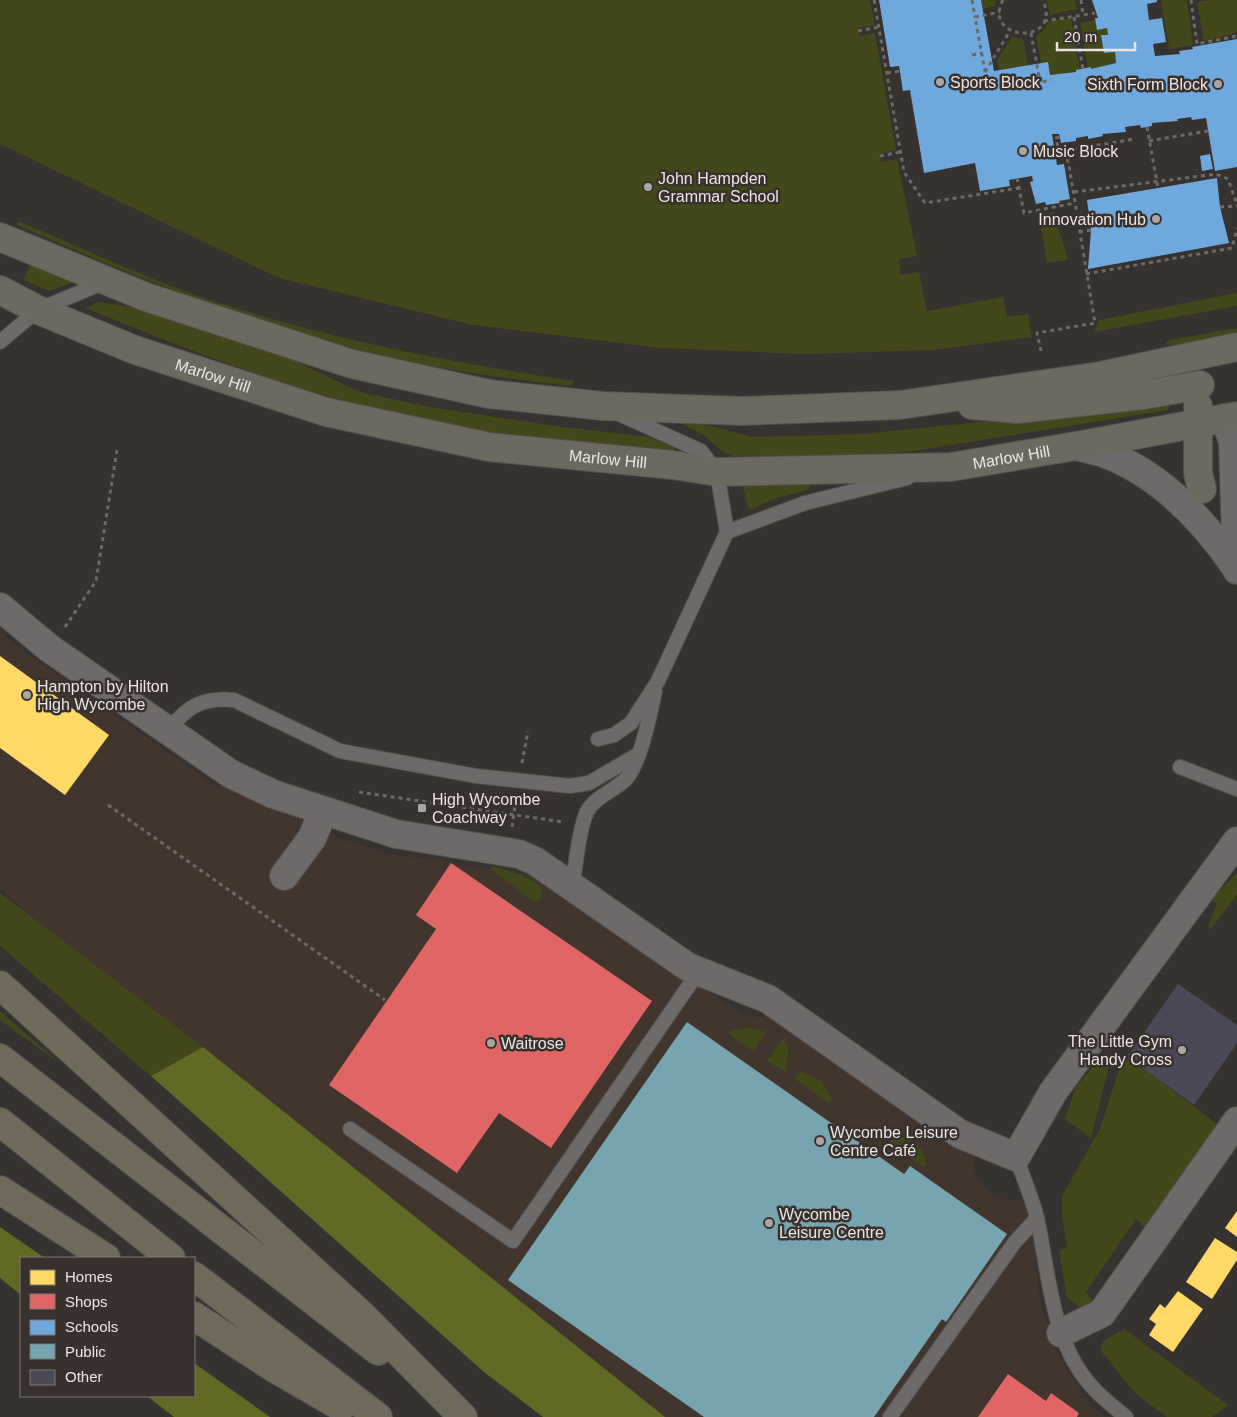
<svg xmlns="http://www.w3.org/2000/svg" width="1237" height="1417" viewBox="0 0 1237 1417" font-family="Helvetica,sans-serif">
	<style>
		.built { fill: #42352e }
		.green { fill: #43481a }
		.forest { fill: #616925 }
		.homes { fill: #ffd966 }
		.shops { fill: #e06666 }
		.schools { fill: #6fa8dc }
		.public { fill: #76a5af }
		.building { fill: #4b4958 }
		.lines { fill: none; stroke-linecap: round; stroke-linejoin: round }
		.service-casing { stroke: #534f4d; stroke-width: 16 }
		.minor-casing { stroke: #534f4d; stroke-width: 30 }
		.primary-casing { stroke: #534f4d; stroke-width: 30 }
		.motorway-casing { stroke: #534f4d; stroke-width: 30 }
		.path { stroke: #6d6967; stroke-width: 3; stroke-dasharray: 4 4; stroke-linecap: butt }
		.service { stroke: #6d6a69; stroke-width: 14 }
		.minor { stroke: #6d6a69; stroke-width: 28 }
		.primary { stroke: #6e6960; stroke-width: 28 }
		.motorway { stroke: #706a5b; stroke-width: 28 }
		.poi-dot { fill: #aba6a4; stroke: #39312d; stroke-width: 2 }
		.labels { text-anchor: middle; stroke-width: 5; stroke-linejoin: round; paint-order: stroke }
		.poi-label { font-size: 16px; fill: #eae5e2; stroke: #39312d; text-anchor: start }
		.street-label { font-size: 16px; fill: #eae5e2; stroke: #39312d }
	</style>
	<rect width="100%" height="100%" fill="#363230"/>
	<polygon class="built" points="0,630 16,645 218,788 226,779 341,839 386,853 536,876 744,1016 788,1019 975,1152 974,1170 978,1180 993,1196 1005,1200 1022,1201 1029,1207 1041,1306 1061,1359 1089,1405 1105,1417 603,1417 0,889"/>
	<g class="green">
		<polygon points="0,0 870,0 875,25 857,28 859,36 875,33 896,150 880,154 881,162 897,159 917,256 899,259 901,275 919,272 927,311 1003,297 1007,317 1028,314 1032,337 933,350 803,354 662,348 473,325 279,278 0,144"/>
		<polygon points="981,0 996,0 995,6 983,9"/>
		<polygon points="1047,0 1075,0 1077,9 1050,15"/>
		<polygon points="1161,0 1187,0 1193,45 1169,49"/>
		<polygon points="1209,0 1237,0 1237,32 1204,42 1197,2"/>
		<polygon points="1071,18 1080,69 1076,70 1076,72 1050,75 1047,62 1041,63 1036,36 1044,30 1049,21"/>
		<polygon points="1095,20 1097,29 1107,28 1108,35 1101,36 1104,53 1115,52 1116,63 1091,69 1088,68 1080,23"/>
		<polygon points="1012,37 1023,39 1028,65 999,70 997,60"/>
		<polygon points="1054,212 1068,260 1047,263 1039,214"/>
		<path d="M18 221C75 245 132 272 190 293 315 337 444 361 574 381L571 386C486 377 400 363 318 339 214 310 115 268 17 225Z"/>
		<polygon points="31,263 73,282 50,291 23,280"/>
		<polygon points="1237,293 1237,306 1094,332 1099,320"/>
		<path d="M99 302 138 308 297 362 360 392 430 407 555 426 650 437 674 447 675 453C595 446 514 438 435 422 315 399 199 355 86 308Z"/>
		<polygon points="1237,328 1237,333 1174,345 1165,344 1169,340"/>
		<polygon points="1170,403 1168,410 907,452 808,456 732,456 722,451 702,434 683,425 692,423 706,425 753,437 862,434"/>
		<polygon points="745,482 806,483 810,486 808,490 776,498 752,509 748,508 743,487"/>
		<path d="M491 866C509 870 526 876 541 887V898L535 903 490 868Z"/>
		<polygon points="1237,873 1237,894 1211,929 1208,926 1217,904 1211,899"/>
		<polygon points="0,893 203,1047 151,1076 0,946"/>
		<polygon points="0,1011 62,1065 0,1020"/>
		<polygon points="748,1028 766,1032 753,1051 728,1034 731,1031"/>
		<polygon points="783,1038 789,1052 785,1072 767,1061"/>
		<polygon points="1105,1052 1111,1058 1091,1138 1065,1119 1076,1087"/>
		<polygon points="1124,1054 1221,1127 1147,1228 1136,1219 1086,1292 1097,1305 1087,1312 1067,1298 1059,1251 1067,1247 1062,1214 1062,1196 1100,1129"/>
		<polygon points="801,1072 822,1081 832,1099 829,1103 794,1078"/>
		<path d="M897 1136C914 1140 928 1149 925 1168L888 1143Z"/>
		<polygon points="1124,1329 1228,1405 1212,1417 1167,1417 1136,1394 1101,1351 1103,1341"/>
	</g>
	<g class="forest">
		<polygon points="203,1047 665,1417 543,1417 484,1372 151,1076"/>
		<polygon points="0,1227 45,1258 21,1258 21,1295 0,1278"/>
		<polygon points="194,1363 270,1417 271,1417 174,1417 147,1396 194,1396"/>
	</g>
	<g class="homes">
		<polygon points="0,656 109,735 65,795 0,748"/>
		<polygon points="1237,1211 1237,1237 1225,1228"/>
		<polygon points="1215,1238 1237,1252 1237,1260 1212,1299 1186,1282"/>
		<polygon points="1178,1291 1203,1309 1173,1352 1149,1335 1156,1324 1149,1319 1160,1304 1165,1308"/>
	</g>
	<g class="shops">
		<polygon points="451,863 652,1001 551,1148 499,1113 457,1173 329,1085 436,929 416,915"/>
		<polygon points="1008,1374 1046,1401 1051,1393 1079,1413 1077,1417 978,1417"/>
	</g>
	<g class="schools">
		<polygon points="879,0 981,0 994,71 1048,62 1050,75 1076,72 1076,70 1091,67 1091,69 1116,63 1115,52 1104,53 1101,35 1108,35 1107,28 1097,30 1095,18 1098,18 1092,0 1157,0 1157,2 1147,4 1149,20 1162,18 1166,42 1153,44 1155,56 1180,54 1179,51 1193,49 1192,47 1237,39 1237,167 1215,171 1206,118 1192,120 1191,117 1177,119 1178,121 1152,123 1152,126 1141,128 1140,125 1125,127 1126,132 1102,134 1103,136 1088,139 1088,136 1076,138 1076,141 1061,143 1059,134 1052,134 1057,165 1064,164 1070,199 1059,201 1060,203 1046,205 1045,202 1036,204 1030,182 1033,181 1032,176 1009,180 1010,186 980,191 975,163 924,173 910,90 903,91 899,66 890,67"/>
		<polygon points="1210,154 1213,169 1202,171 1200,156"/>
		<polygon points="1217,178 1220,207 1229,243 1088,269 1091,230 1087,200"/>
	</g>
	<polygon class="public" points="687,1022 904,1174 910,1166 1007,1234 946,1322 942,1319 874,1417 704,1417 508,1280"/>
	<polygon class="building" points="1178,984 1237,1025 1237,1043 1194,1105 1127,1057"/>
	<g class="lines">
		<g class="service-casing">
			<g id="service">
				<polyline points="0,342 38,310 107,281"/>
				<polyline points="727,532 805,503 907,478"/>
				<path d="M169 730C187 706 203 697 234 700L340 751 476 776 570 786 589 783 637 755"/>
				<polyline points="598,739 614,735 631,723 658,681 727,532 717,472 701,451 617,413"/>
				<polyline points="1180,767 1237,789"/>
				<path d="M572 887C576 866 578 833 586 814 592 798 614 791 626 779 641 762 650 714 655 691"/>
				<polyline points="350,1129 513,1241 699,971"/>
				<path d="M1016 1157C1023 1177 1032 1198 1037 1218 1050 1277 1051 1347 1097 1392 1106 1401 1116 1409 1126 1417"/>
				<polyline points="890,1417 1015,1242 1037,1218"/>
			</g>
		</g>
		<g class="minor-casing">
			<g id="minor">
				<polyline points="1225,418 1233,442 1237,570"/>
				<path d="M1076 446C1086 449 1096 450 1106 454 1159 474 1203 520 1235 566"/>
				<polyline points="0,607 49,648 231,774 273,794 396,834 519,854 535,861 688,967 768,999 960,1134 1016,1157 1053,1092 1237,841"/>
				<polyline points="284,876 312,838 323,812"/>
				<polyline points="1061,1333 1102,1313 1237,1121"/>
			</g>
		</g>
		<g class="primary-casing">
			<g id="primary">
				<polyline points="0,237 146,297 352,364 489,394 603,406 742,411 900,405 1100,376 1237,347"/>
				<path id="s1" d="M0 290 38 310 135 350 326 412 489 447 673 465 717 472 951 467 1076 446 1237 416"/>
				<polyline points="972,405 1018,409 1144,395 1200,385"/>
				<polyline points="1198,406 1198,473 1202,489"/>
			</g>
		</g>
		<g class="motorway-casing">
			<g id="motorway">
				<polyline points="0,985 361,1314 463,1417"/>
				<polyline points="0,1058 378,1351"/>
				<polyline points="0,1122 171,1258"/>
				<polyline points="0,1190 106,1258"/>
				<polyline points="194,1276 378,1417"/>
				<polyline points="194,1316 274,1368 341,1407"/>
			</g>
		</g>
		<g class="path">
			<polyline points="874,0 904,172 925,203 1019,188"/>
			<polyline points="972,0 975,17"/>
			<path d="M1003 0C981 41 1063 47 1043 0"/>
			<polyline points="1081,0 1083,15 1095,13"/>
			<polyline points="1191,0 1197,44 1237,36"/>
			<polyline points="1074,17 1083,69"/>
			<polyline points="1044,21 1083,15"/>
			<polyline points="858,31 879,27"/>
			<polyline points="1031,33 1040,82"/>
			<polyline points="972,55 982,53"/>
			<polyline points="985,72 1010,31"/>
			<polyline points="887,73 900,71"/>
			<polyline points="1027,85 1051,80"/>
			<polyline points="988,88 975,17 1000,12"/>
			<polyline points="1147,127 1158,188"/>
			<polyline points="1149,141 1208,131"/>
			<polyline points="1065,151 1134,139"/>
			<polyline points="880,156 900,152"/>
			<polyline points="1017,178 1024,213 1075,203"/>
			<polyline points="1074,192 1216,174 1228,179 1237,205"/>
			<polyline points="1220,207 1237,206"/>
			<polyline points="1079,232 1091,230"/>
			<polyline points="1086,274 1232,248 1237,228"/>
			<polyline points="1041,351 1037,333 1095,323 1069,166 1065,151 1059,152 1056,138 1060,137"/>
			<polyline points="65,627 96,581 117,450"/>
			<polyline points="522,763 528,731"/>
			<polyline points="359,792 563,822"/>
			<polyline points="108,805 385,1000"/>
			<polyline points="512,827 516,798"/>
		</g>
		<use href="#service" class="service"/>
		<use href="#minor" class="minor"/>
		<use href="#primary" class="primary"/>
		<use href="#motorway" class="motorway"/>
	</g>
	<g class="poi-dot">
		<circle cx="940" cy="82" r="5"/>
		<circle cx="1218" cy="84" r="5"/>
		<circle cx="1023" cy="151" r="5"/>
		<circle cx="648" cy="187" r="5"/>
		<circle cx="1156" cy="219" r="5"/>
		<circle cx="27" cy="695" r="5"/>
		<rect x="417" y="803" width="10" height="10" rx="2.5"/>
		<circle cx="491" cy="1043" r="5"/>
		<circle cx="1182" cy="1050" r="5"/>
		<circle cx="820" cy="1141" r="5"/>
		<circle cx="769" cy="1223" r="5"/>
	</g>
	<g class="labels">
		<g class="poi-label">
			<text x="950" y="88">Sports Block</text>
			<text x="1208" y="90" text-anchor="end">Sixth Form Block</text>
			<text x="1033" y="157">Music Block</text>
			<text x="658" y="184">John Hampden<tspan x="658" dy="18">Grammar School</tspan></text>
			<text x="1146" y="225" text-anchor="end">Innovation Hub</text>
			<text x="37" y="692">Hampton by Hilton<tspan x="37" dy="18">High Wycombe</tspan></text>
			<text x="432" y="805">High Wycombe<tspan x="432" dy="18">Coachway</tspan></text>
			<text x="1172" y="1047" text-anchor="end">The Little Gym<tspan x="1172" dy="18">Handy Cross</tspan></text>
			<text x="501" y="1049">Waitrose</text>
			<text x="830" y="1138">Wycombe Leisure<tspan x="830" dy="18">Centre Café</tspan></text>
			<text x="779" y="1220">Wycombe<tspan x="779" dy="18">Leisure Centre</tspan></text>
		</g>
		<g class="street-label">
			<text dy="6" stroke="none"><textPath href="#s1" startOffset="230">Marlow Hill</textPath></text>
			<text dy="6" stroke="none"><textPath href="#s1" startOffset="1040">Marlow Hill</textPath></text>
			<text dy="6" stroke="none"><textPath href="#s1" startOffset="635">Marlow Hill</textPath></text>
		</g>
	</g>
	<rect x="20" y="1257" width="175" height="140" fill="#39312d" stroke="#807975"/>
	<rect x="30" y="1270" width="25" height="15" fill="#ffd966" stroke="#807975"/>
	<text x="65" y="1282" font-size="15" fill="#eae5e2">Homes</text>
	<rect x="30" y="1294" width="25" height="15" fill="#e06666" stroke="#807975"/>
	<text x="65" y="1307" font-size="15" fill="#eae5e2">Shops</text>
	<rect x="30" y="1320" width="25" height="15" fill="#6fa8dc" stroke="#807975"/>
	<text x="65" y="1332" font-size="15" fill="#eae5e2">Schools</text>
	<rect x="30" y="1344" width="25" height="15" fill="#76a5af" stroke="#807975"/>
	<text x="65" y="1357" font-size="15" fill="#eae5e2">Public</text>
	<rect x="30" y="1370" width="25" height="15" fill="#4b4958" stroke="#807975"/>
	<text x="65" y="1382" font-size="15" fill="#eae5e2">Other</text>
	<path d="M1057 42v8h78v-8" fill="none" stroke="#eae5e2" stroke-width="2.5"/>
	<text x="1064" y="42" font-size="15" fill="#eae5e2" stroke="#39312d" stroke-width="4" paint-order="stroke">20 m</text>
</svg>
